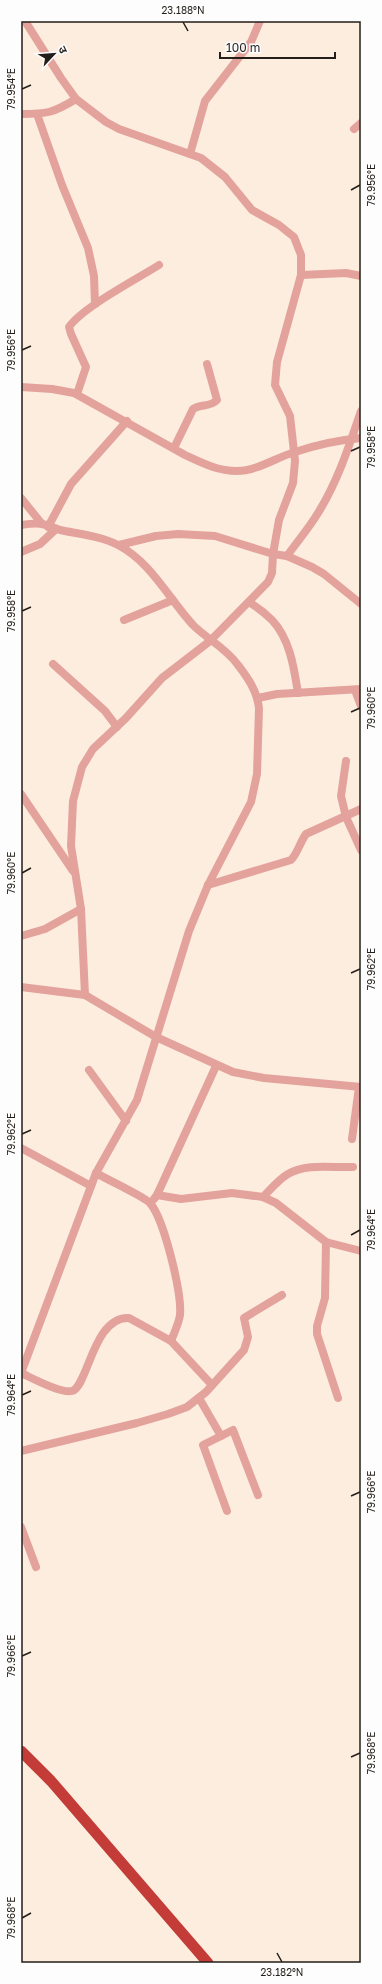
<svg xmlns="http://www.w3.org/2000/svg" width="382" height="1984" viewBox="0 0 382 1984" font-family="'Golos Text','Noto Sans Devanagari',sans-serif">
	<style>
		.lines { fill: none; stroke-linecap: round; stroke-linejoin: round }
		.minor { stroke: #e3a39c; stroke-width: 8 }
		.highway { stroke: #c33c38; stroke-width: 11 }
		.ticks { fill: none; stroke: #231e19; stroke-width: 1.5 }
		.neatline { fill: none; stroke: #231e19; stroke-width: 1.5 }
		.ticks-label { font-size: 10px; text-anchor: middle; fill: #231e19 }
	</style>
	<rect width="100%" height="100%" fill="#fdeddf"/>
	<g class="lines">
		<g class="minor">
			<polyline points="25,21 61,78 76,99 106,122 119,129 201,158 225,177 252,210 279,225 294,237 301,255 301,275 277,362 275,385 290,416 295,461 293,483 279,520 273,554 272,573 268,582 210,641 162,678 126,718 93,749 82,767 73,801 71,846 81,909 85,995"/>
			<path d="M21 114C47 114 53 113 76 99"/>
			<polyline points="37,114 62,185 88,248 94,276 95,304"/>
			<polyline points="354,129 361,123"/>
			<polyline points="190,154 205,101 251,42 260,21"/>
			<polyline points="301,275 346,273 361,276"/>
			<path d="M21 387 52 389 74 393 185 455C202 463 218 471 237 471 257 471 277 457 295 452 316 445 339 440 361 438"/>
			<path d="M77 394 86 367 71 334 69 327C83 307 137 279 159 265"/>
			<path d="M174 448 193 409C200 404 211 407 217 400L207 364"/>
			<polyline points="21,498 42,524"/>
			<path d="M21 525C28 524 36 523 42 524 48 525 54 528 60 530 79 534 101 536 118 545 151 562 169 599 193 625 207 639 226 648 238 665 248 678 257 691 259 708L257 774 251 802 208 885 189 931 137 1100 96 1173 21 1373"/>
			<polyline points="48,527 71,484 127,421"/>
			<polyline points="119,545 156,536 178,534 215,536 273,554 287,556 312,567 324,574 361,604"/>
			<polyline points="21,552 40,544 56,529"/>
			<path d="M287 556C297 542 309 528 318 513 338 481 349 446 361 411"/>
			<path d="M249 602C257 607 265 613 272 620 290 639 294 668 298 693"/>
			<polyline points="124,620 173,600"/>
			<polyline points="53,664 105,711 117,727"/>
			<polyline points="355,690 361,706"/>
			<polyline points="258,698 277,694 361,689"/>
			<polyline points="346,761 341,796 346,817 361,850"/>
			<polyline points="21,794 73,871"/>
			<path d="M208 885 291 860C298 853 300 842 306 834L361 809"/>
			<polyline points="21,936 45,929 81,909"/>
			<polyline points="21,987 85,995 156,1037 233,1072 264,1078 361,1087"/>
			<polyline points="89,1070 126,1121"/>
			<polyline points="352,1139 359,1087"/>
			<polyline points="21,1148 91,1186"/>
			<path d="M96 1173C106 1179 145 1197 150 1203 164 1219 182 1293 180 1315 179 1323 174 1333 171 1341"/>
			<polyline points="157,1195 181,1199 232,1193 263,1197 276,1203 326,1242 361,1251"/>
			<path d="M263 1197C271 1189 279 1179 288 1174 307 1163 332 1168 353 1167"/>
			<polyline points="154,1199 157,1195 216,1066"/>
			<polyline points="326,1242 325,1298 317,1326 317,1334 338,1398"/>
			<path d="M21 1373C32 1378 61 1394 72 1391 88 1387 93 1316 129 1318L171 1341 212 1385"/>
			<polyline points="199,1398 221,1436"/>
			<polyline points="21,1451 137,1423 168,1414 187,1407 206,1392 244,1350 248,1337 244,1318 282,1295"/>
			<polyline points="227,1511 203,1445 233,1430 258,1495"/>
			<polyline points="21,1527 36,1567"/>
		</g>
		<polyline class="highway" points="21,1751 51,1781 208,1963"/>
	</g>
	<path class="ticks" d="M183 22 188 31M22 89 31 85M351 190 360 185M22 350 31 346M351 451 360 447M22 611 31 607M351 712 360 708M22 873 31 868M351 973 360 969M22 1134 31 1130M351 1235 360 1230M22 1395 31 1391M351 1496 360 1492M22 1656 31 1652M351 1757 360 1753M22 1918 31 1913M277 1953 282 1962"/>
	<rect width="382" height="1984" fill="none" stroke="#fdfdfd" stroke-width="44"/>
	<g transform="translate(54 54) rotate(64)" stroke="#fdfdfd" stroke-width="3" paint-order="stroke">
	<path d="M0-3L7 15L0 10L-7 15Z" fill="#231e19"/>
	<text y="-6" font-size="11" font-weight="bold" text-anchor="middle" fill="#231e19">उ</text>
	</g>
	<path d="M220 52v6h115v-6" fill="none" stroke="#231e19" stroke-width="2"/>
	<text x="226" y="52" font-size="12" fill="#231e19" stroke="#fdfdfd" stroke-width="3" paint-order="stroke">100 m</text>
	<rect x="22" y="22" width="338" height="1940" class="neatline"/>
	<g class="ticks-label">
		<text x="183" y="14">23.188°N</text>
		<text transform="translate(11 89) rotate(-90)" y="4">79.954°E</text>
		<text transform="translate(371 185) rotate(-90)" y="4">79.956°E</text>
		<text transform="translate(11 350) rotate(-90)" y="4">79.956°E</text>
		<text transform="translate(371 447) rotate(-90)" y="4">79.958°E</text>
		<text transform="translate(11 611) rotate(-90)" y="4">79.958°E</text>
		<text transform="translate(371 708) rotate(-90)" y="4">79.960°E</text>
		<text transform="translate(11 873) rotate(-90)" y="4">79.960°E</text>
		<text transform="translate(371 969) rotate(-90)" y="4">79.962°E</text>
		<text transform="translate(11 1134) rotate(-90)" y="4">79.962°E</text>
		<text transform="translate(371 1230) rotate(-90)" y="4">79.964°E</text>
		<text transform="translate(11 1395) rotate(-90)" y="4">79.964°E</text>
		<text transform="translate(371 1492) rotate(-90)" y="4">79.966°E</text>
		<text transform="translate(11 1656) rotate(-90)" y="4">79.966°E</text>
		<text transform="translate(371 1753) rotate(-90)" y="4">79.968°E</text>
		<text transform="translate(11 1918) rotate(-90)" y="4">79.968°E</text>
		<text x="282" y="1976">23.182°N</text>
	</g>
</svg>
